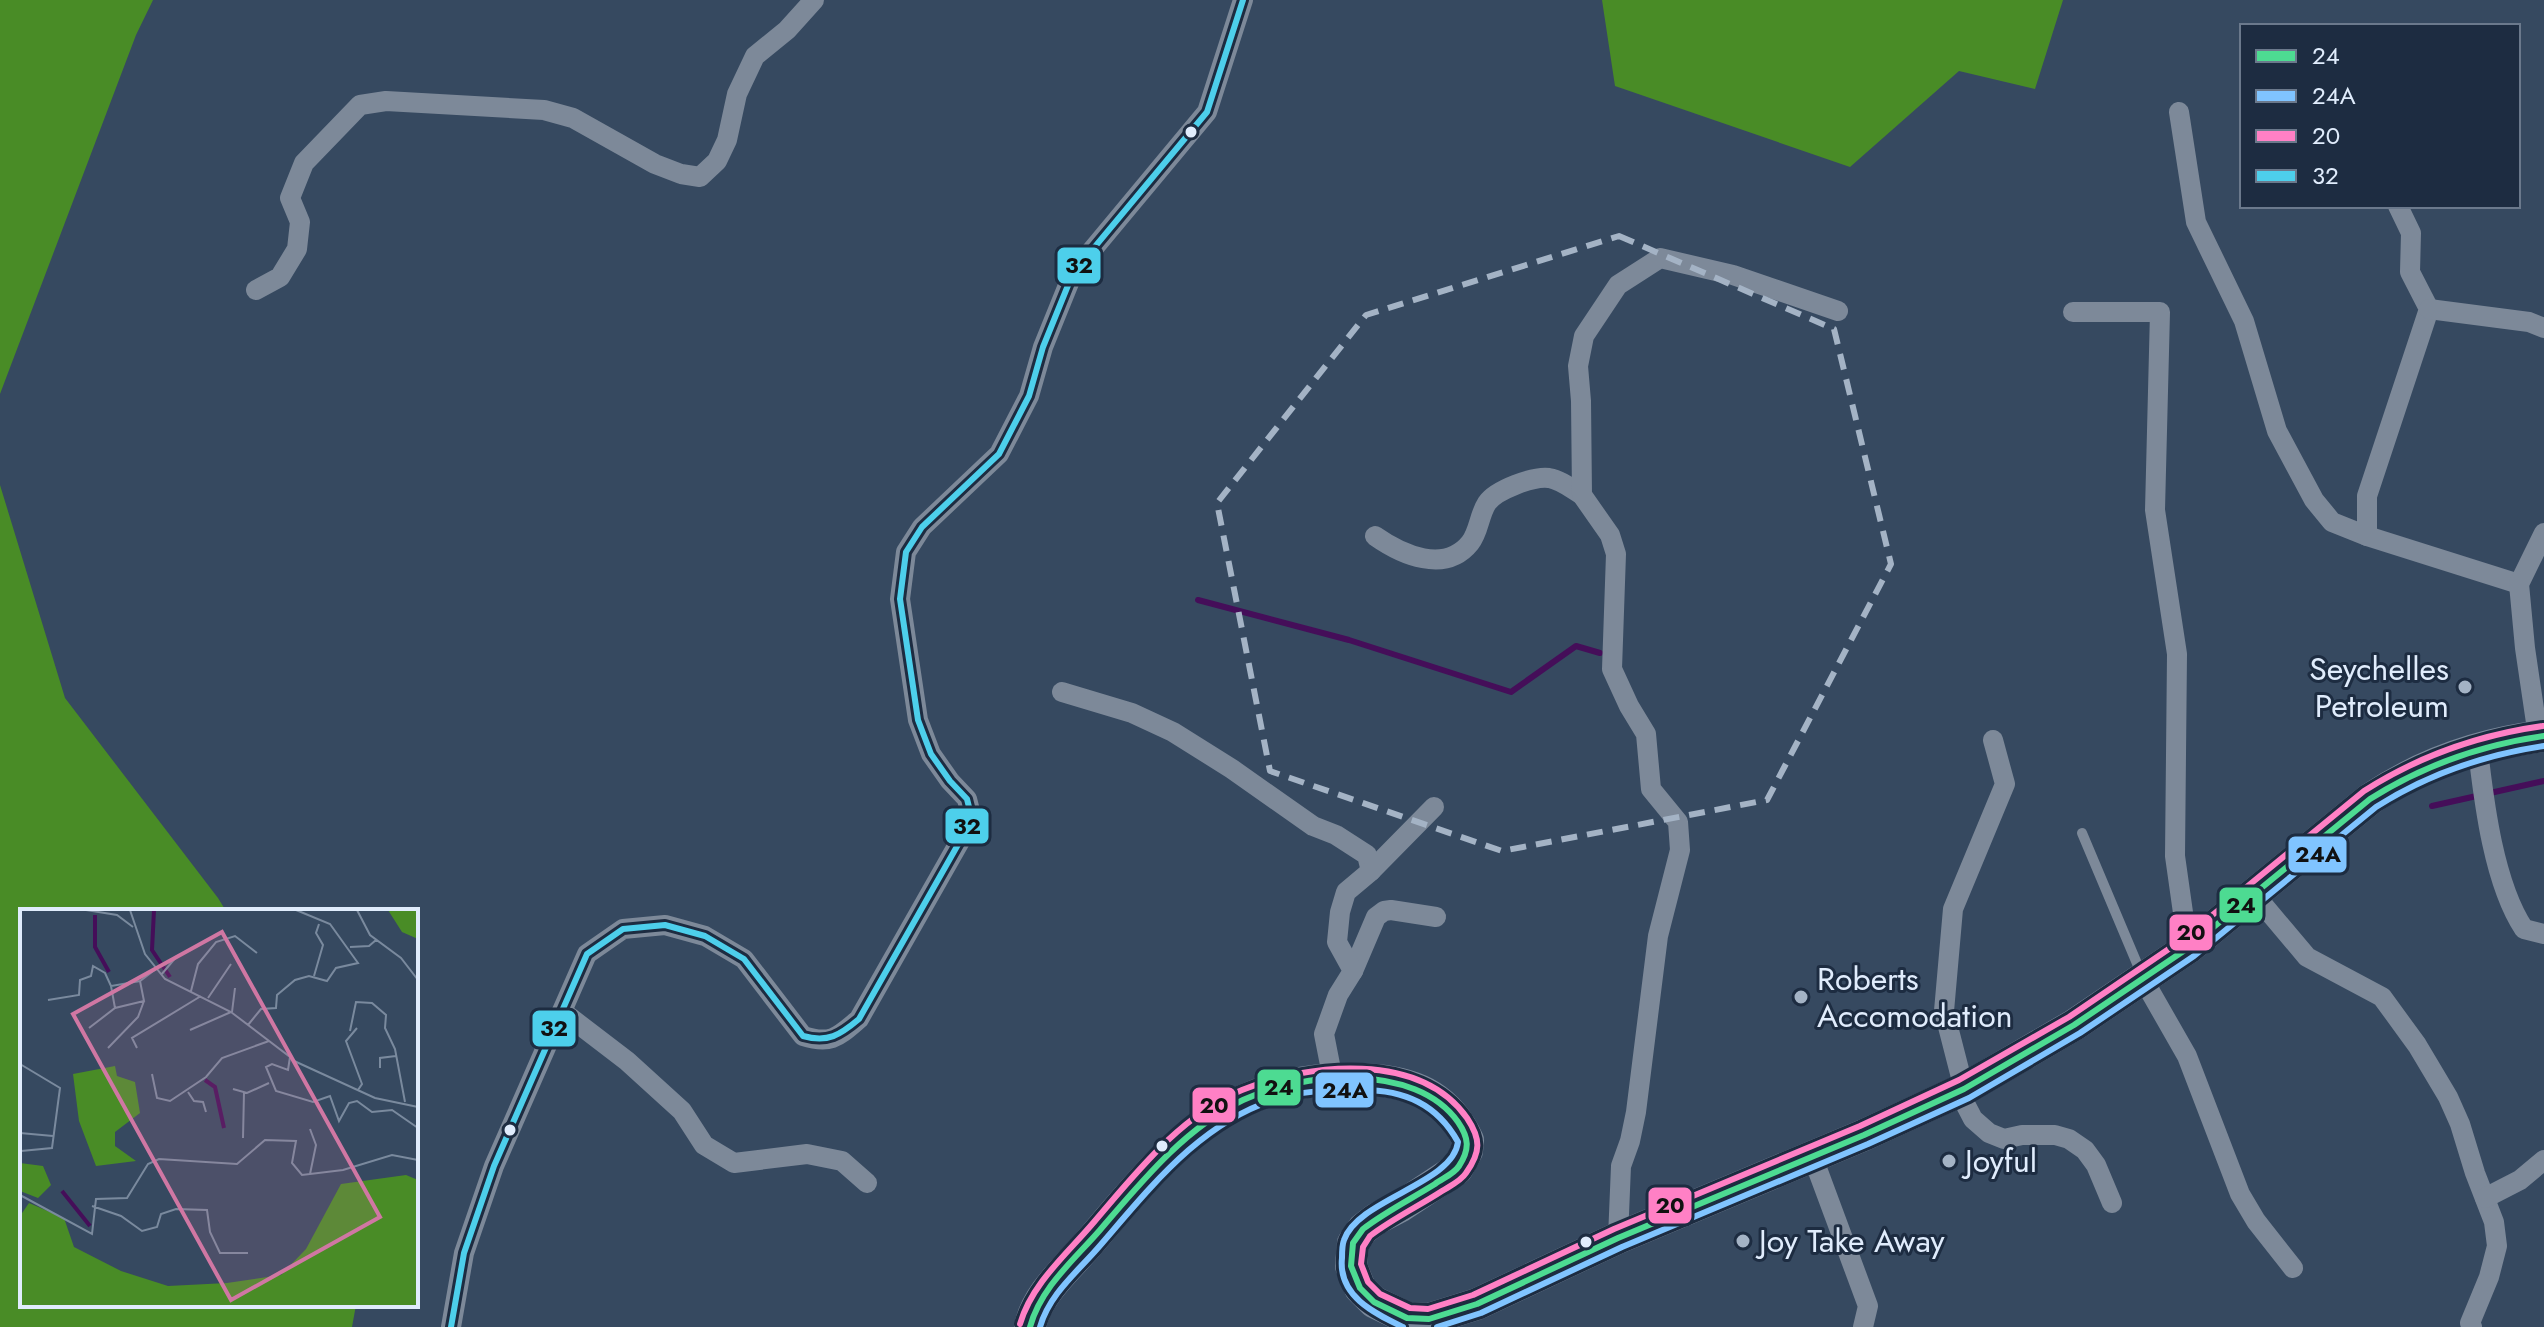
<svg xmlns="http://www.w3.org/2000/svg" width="2544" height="1327" viewBox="0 0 2544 1327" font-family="Jost,sans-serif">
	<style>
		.forest { fill: #498c26 }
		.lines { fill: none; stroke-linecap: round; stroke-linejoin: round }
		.stream { stroke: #450e59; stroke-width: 6 }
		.lane { stroke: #7d8999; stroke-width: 10 }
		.street { stroke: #7d8999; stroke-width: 20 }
		.primary { stroke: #7b899b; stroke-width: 32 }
		.bus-1-casing { stroke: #1d2c41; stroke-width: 12 }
		.bus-2-casing { stroke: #1d2c41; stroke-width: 12 }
		.bus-3-casing { stroke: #1d2c41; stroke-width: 12 }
		.bus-4-casing { stroke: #1d2c41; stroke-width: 12 }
		.bus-1 { stroke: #4ddb92; stroke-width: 6 }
		.bus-2 { stroke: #80c4ff; stroke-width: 6 }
		.bus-3 { stroke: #ff80c5; stroke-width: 6 }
		.bus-4 { stroke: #4dcfeb; stroke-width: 6 }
		.marked { fill: none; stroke: #a4b3c5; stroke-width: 6; stroke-dasharray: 16 10; stroke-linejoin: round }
		.bus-dot { fill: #e0ecfc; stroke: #1d2c41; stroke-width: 3 }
		.poi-dot { fill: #a4b3c5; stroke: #1d2c41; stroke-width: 3 }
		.labels { text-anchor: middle; stroke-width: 6; stroke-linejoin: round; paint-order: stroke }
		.poi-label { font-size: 32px; fill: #e0ecfc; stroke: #1d2c41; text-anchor: start }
		.inset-river { fill: none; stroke: #450e59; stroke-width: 4 }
		.inset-road { fill: none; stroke: #7a8a9e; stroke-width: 2 }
		.view { fill: #d077a3; fill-opacity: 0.15; stroke: #d077a3; stroke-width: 4 }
		.inset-edge { fill: none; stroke: #e0ecfc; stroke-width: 4 }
		.line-badge { stroke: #1d2c41; stroke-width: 3 }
		.pale-badge-label { font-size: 22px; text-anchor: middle; font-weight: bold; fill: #111 }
	</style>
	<rect width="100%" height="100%" fill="#364960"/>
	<g class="forest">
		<polygon points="0,0 153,0 136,35 0,394"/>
		<polygon points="1602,0 2063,0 2035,89 1959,71 1850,167 1615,86"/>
		<polygon points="0,485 65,698 218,898 226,911 22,911 22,1305 356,1305 352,1327 0,1327"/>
	</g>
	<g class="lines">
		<g class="stream">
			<polyline points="1198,600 1349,640 1511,692 1576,646 1600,653"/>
			<polyline points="2432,806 2544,781"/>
		</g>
		<polyline class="lane" points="2082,833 2141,973"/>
		<g class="street">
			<polyline points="2179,112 2196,222 2244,321 2277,431 2314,500 2332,522 2367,536"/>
			<polyline points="2398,206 2411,233 2410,272 2429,309 2367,496 2367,536 2519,584"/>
			<polyline points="256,290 280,277 297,249 300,222 290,198 304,163 360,105 386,101 544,110 573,118 655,164 681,174 700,177 717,161 727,140 737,94 755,56 787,30 814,0"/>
			<polyline points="2429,309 2529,322 2544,328"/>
			<polyline points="2073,312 2160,312 2155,510 2177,654 2175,856 2188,948"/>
			<path d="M1375 536C1402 555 1445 574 1470 543 1479 532 1479 515 1487 503 1496 490 1533 476 1549 478 1561 480 1572 489 1582 495"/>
			<polyline points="1062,692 1132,713 1173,732 1232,769 1313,826 1336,835 1367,855 1371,871"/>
			<polyline points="2538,736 2525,648 2519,584 2544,533"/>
			<path d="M2478 750C2484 803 2494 884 2524 929L2544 934"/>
			<polyline points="2254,894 2307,957 2382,997 2417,1045 2448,1097 2460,1124 2475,1173 2494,1222 2497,1246 2489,1277 2470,1323 2472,1327"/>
			<polyline points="1353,971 1376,917 1384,911 1391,910 1436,917"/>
			<polyline points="2143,979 2187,1056 2240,1194 2256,1221 2293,1268"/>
			<polyline points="563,1012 627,1061 682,1111 704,1145 734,1163 807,1154 842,1161 867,1183"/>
			<polyline points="1333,1080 1324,1034 1338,995 1353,971 1337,942 1340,912 1346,892 1371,871 1434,807"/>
			<polyline points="1964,1089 1944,1011 1953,909 2005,784 1993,740"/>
			<polyline points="1959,1092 1973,1119 1989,1133 2004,1139 2022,1135 2055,1135 2069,1139 2085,1150 2096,1165 2112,1203"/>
			<polyline points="1812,1155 1868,1306 1863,1327"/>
			<polyline points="2485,1198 2520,1180 2544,1160"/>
			<polyline points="1618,1238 1621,1166 1630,1141 1636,1112 1658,936 1680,850 1678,822 1651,789 1646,734 1629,706 1612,669 1616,554 1610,535 1582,495 1581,401 1578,366 1584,336 1618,285 1660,258 1733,275 1838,311"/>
			<path d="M451 1327 464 1253 494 1166 587 954 623 929 665 925 705 936 744 959 803 1036C831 1045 838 1037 859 1019L964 834 971 815 967 799 950 781 931 754 918 720 900 599 906 552 922 527 999 454 1029 396 1043 347 1073 273 1207 112 1243 0"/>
		</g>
		<path class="primary" d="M1030 1327C1036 1294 1068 1268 1089 1243 1175 1142 1231 1069 1376 1080 1420 1084 1449 1100 1468 1140L1467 1151 1457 1169 1401 1206 1376 1219 1363 1229 1353 1243 1351 1266 1360 1288 1374 1302 1407 1318 1429 1319 1477 1304 1618 1238 1864 1135 1964 1089 2074 1025 2188 948 2370 799C2422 764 2482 743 2544 736"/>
		<g class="bus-1-casing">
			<path id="bus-1" d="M1030 1327C1041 1287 1074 1260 1100 1230 1142 1181 1185 1128 1243 1100 1303 1072 1415 1062 1458 1122 1469 1138 1470 1149 1459 1166 1454 1174 1443 1178 1435 1184 1411 1199 1385 1212 1363 1229L1353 1243 1351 1266 1360 1288 1374 1302 1407 1318 1429 1319 1477 1304 1618 1238 1864 1135 1964 1089 2074 1025 2188 948 2370 799C2424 765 2481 745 2544 736"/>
		</g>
		<g class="bus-2-casing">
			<g id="bus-2">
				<path d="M1040 1327C1049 1295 1076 1273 1097 1249 1150 1188 1202 1119 1283 1097 1309 1090 1336 1090 1362 1090 1404 1090 1437 1104 1458 1142 1453 1184 1358 1199 1344 1240 1342 1245 1342 1253 1342 1258 1338 1296 1374 1313 1403 1327"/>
				<path d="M1437 1327 1481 1313 1622 1247 1868 1144 1969 1098 2080 1033 2194 956 2376 807C2428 774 2483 755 2544 746"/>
			</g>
		</g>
		<g class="bus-3-casing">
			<path id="bus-3" d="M1020 1324C1032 1283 1067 1254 1094 1222 1136 1173 1181 1115 1242 1090 1309 1063 1420 1051 1467 1118 1481 1139 1481 1152 1466 1173 1461 1181 1450 1186 1442 1191 1419 1206 1392 1219 1370 1236L1363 1247 1361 1264 1368 1282 1380 1294 1410 1308 1428 1309 1473 1295 1614 1229 1860 1126 1959 1080 2069 1017 2182 940 2364 791C2419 756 2478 735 2543 726"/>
		</g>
		<g class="bus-4-casing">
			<path id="bus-4" d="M451 1327 464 1253 494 1166 587 954 623 929 665 925 705 936 744 959 803 1036C828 1043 840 1035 859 1019L964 834 971 815 967 799 950 781 931 754 918 720 900 599 906 552 922 527 999 454 1029 396 1043 347 1073 273 1207 112 1243 0"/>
		</g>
		<use href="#bus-1" class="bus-1"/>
		<use href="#bus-2" class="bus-2"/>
		<use href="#bus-3" class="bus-3"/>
		<use href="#bus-4" class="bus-4"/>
	</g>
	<path class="marked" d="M1619 236 1834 329 1891 564 1767 800 1502 851 1270 771 1217 503 1366 315Z"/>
	<g class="bus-dot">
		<circle cx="1191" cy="132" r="7"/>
		<circle cx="510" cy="1130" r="7"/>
		<circle cx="1162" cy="1146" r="7"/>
		<circle cx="1586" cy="1242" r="7"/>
	</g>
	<g class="poi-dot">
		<circle cx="2465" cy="687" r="8"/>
		<circle cx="1801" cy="997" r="8"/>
		<circle cx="1949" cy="1161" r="8"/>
		<circle cx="1743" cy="1241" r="8"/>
	</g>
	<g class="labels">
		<g class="poi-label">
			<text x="2449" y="680" text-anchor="end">Seychelles<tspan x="2449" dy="37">Petroleum</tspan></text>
			<text x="1817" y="990">Roberts<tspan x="1817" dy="37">Accomodation</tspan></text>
			<text x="1965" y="1172">Joyful</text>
			<text x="1759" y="1252">Joy Take Away</text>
		</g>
	</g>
	<g transform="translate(20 909)">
		<rect width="398" height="398" fill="#364960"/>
		<path d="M368 1H398V30L382 23ZM95 157 97 167 115 173 120 204 95 223V237L116 252 76 257 59 212 53 165ZM0 254 23 257 31 276 18 289 0 282ZM386 266 398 271V397H0V307L9 294 44 309 54 338 101 362 148 377 207 374 261 366 286 340 321 275Z" fill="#498c26"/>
		<path class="inset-river" d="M134 1 132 41 150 68M75 6V38L89 63M185 171 195 178 204 219M42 282 70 317"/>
		<path class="inset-road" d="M66 1 97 6 113 18M110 1 125 45 145 70 211 103 270 148 268 161 252 155 246 158 256 182 293 193 310 187 319 212 329 194 337 192 352 203 372 201 398 219M337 1 350 26 381 49 398 71M330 38 349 37 356 31M141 66 157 47M294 67 303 36 296 24 299 15M171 82 178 55 196 33 215 27 237 44M188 89 211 55M28 91 59 86 60 71 71 67 73 57 85 64 91 77M95 99 91 77 120 72 136 60M212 103 215 79M228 116 241 100 256 99 257 86 275 71 289 67 307 72 316 59 338 54 310 15 276 1M69 119 95 99 124 92 120 72M337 119 326 132 342 175 338 181M170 121 211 103M330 122 336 93 352 94 366 106 365 119 375 140 385 193M88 139 118 108 124 92M117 139 112 129 181 87M272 151 355 189 398 198M0 155 40 179 32 239 1 242M360 159V149L376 147M132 165 137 189 150 192 186 168 202 149 249 132M213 180 227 184 249 174M168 183 174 192 183 193 186 203M0 224 33 227M223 229 224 183M290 265 296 236 290 220M0 286 72 325 76 290 107 289 128 255 139 250 217 255 245 231 276 232 272 254 282 266 323 261 372 246 398 251M72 297 101 307 122 322 137 318 141 305 156 300 187 301 190 323 200 344H228"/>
		<path class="view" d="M202 23 360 308 211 391 53 105Z"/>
		<rect width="398" height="398" class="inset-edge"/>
	</g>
	<g class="line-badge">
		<rect x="1056" y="246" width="46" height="39" rx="8" fill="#4dcfeb"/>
		<rect x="944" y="807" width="46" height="38" rx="8" fill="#4dcfeb"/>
		<rect x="2287" y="835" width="61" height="39" rx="8" fill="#80c4ff"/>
		<rect x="2218" y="886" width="46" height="38" rx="8" fill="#4ddb92"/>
		<rect x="2168" y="913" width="46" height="39" rx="8" fill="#ff80c5"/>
		<rect x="531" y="1009" width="46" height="39" rx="8" fill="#4dcfeb"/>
		<rect x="1256" y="1068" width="46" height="39" rx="8" fill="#4ddb92"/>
		<rect x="1314" y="1071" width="61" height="38" rx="8" fill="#80c4ff"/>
		<rect x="1191" y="1086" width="46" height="38" rx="8" fill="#ff80c5"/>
		<rect x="1647" y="1186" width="46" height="39" rx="8" fill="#ff80c5"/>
	</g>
	<g class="pale-badge-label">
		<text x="1079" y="273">32</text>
		<text x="967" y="834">32</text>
		<text x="2318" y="862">24A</text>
		<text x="2241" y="913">24</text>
		<text x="2191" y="940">20</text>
		<text x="554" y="1036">32</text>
		<text x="1279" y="1095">24</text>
		<text x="1345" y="1098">24A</text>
		<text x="1214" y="1113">20</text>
		<text x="1670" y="1213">20</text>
	</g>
	<rect x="2240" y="24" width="280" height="184" fill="#1d2c41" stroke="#6b798c" stroke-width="2"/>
	<rect x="2256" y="50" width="40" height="12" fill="#4ddb92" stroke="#6b798c" stroke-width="2"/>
	<text x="2312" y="64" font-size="24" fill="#e0ecfc">24</text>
	<rect x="2256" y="90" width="40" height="12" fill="#80c4ff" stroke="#6b798c" stroke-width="2"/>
	<text x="2312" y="104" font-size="24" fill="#e0ecfc">24A</text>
	<rect x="2256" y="130" width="40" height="12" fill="#ff80c5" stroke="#6b798c" stroke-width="2"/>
	<text x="2312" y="144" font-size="24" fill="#e0ecfc">20</text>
	<rect x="2256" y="170" width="40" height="12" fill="#4dcfeb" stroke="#6b798c" stroke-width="2"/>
	<text x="2312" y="184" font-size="24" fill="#e0ecfc">32</text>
</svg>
